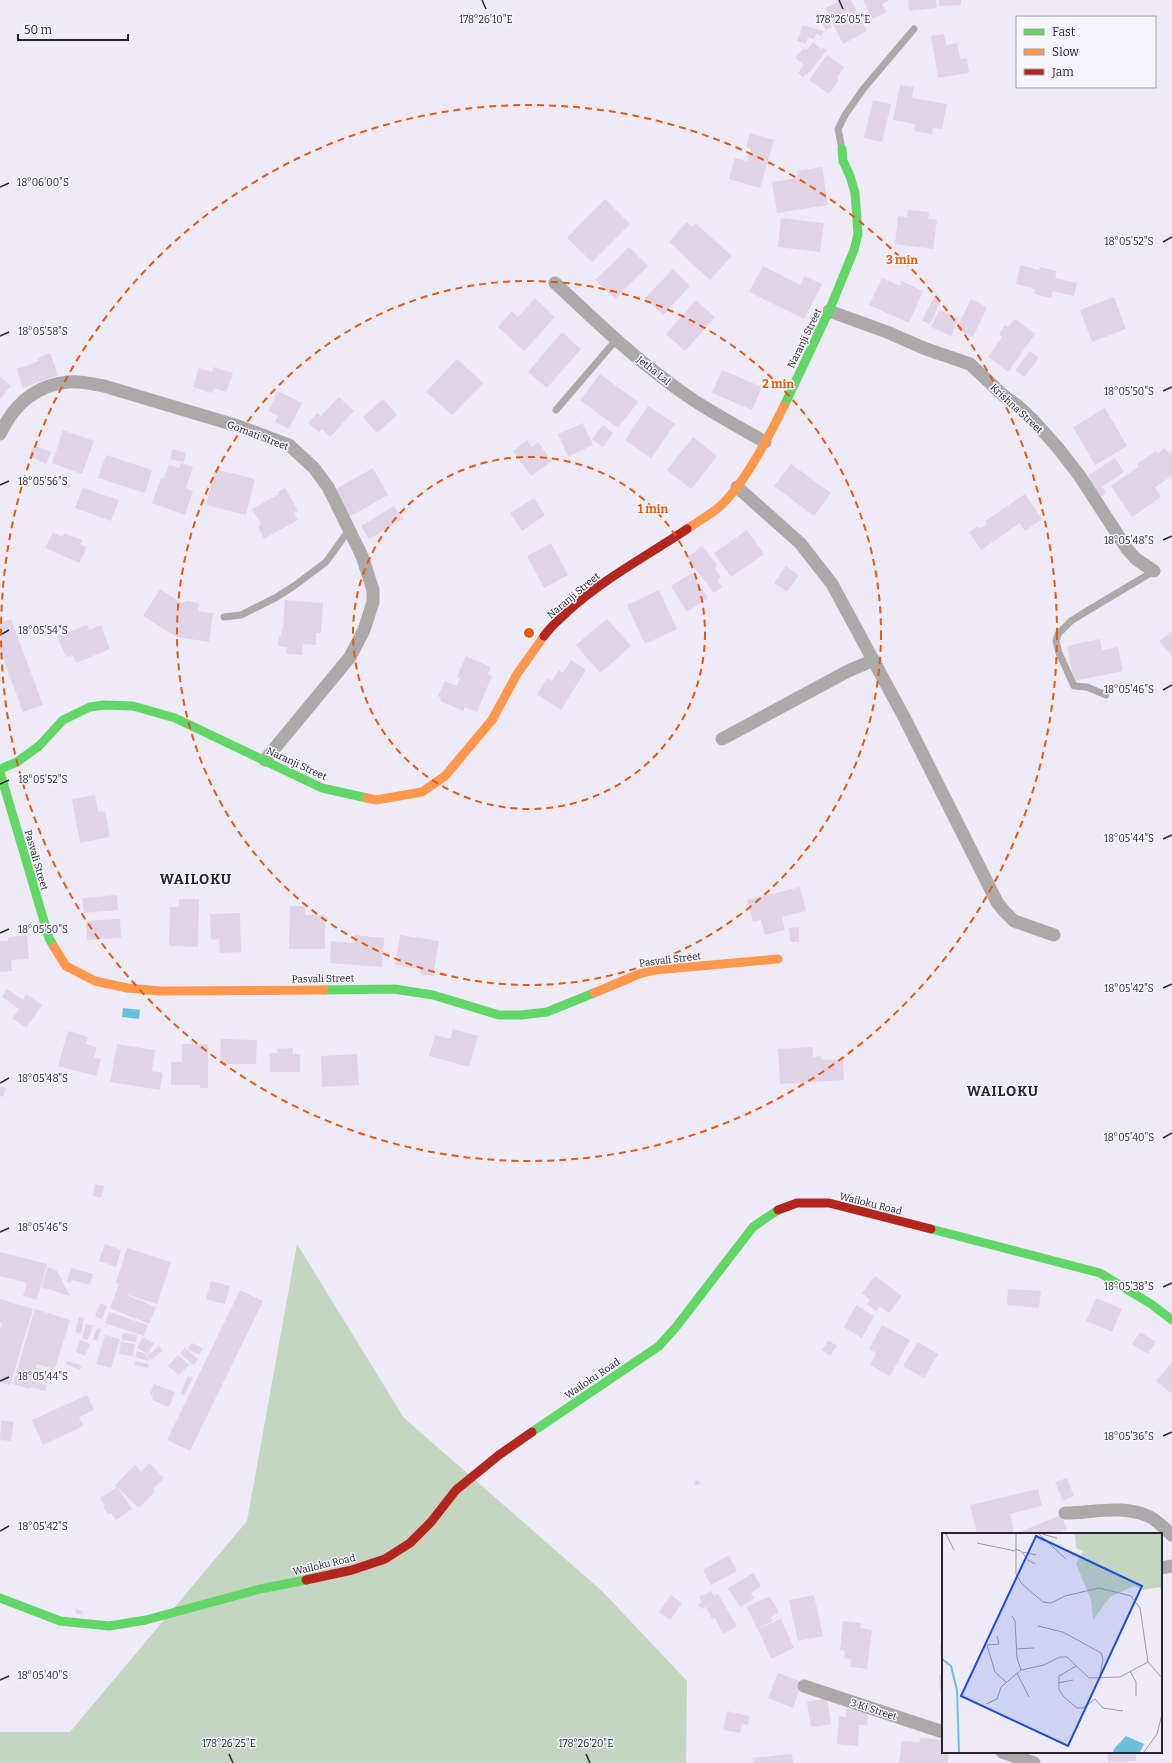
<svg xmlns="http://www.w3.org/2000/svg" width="1172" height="1763" viewBox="0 0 1172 1763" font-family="Bitter,serif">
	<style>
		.green { fill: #c4d6c1 }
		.water { fill: #6ac0d8 }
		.building { fill: #e2d4e7 }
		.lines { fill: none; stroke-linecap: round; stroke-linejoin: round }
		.lane { stroke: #aca9a9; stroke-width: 7 }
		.street { stroke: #aca9a9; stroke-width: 13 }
		.fast { stroke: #63d668; stroke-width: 9 }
		.slow { stroke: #ff974d; stroke-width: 9 }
		.jam { stroke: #b3261e; stroke-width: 9 }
		.ticks { fill: none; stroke: #272430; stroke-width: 1.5 }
		.ring { fill: none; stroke: #e8590c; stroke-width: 2; stroke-dasharray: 7 5 }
		.labels { text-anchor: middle; stroke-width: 3; stroke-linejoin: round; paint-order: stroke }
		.street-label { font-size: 10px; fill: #272430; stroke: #f6f5fb }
		.district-label { font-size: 14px; font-weight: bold; letter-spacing: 1px; fill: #272430; stroke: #f6f5fb }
		.inset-river { fill: none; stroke: #6ac0d8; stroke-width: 2 }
		.inset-road { fill: none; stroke: #9e9ba8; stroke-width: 1 }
		.view { fill: #1d4ed8; fill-opacity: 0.15; stroke: #1d4ed8; stroke-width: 2 }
		.inset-edge { fill: none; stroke: #272430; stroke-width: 2 }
		.ticks-label { font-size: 10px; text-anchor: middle; fill: #272430; stroke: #f6f5fb; stroke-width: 3; stroke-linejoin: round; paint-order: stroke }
		.centre { fill: #e8590c; stroke: #f6f5fb; stroke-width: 2 }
		.ring-label { font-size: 12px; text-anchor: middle; font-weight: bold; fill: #e8590c; stroke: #f6f5fb; stroke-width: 3; stroke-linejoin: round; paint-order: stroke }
	</style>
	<rect width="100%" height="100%" fill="#eeeaf8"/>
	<polygon class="green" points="297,1244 404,1418 602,1591 687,1681 686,1763 0,1763 0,1732 70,1732 247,1521"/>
	<polygon class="water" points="123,1008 140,1010 139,1019 122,1017"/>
	<g class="building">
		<polygon points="837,0 851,0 867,31 843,44 825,8 838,2"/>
		<polygon points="863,0 890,0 882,4 887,12 872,19"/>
		<polygon points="908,0 936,0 937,8 909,11"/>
		<polygon points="939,0 961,0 961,5 939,6"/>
		<polygon points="826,16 832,27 826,30 820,20"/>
		<polygon points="803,25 824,31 822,36 816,34 814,39 808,37 806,44 797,41"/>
		<polygon points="944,34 946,45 957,43 960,59 967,58 969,73 938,78 931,36"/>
		<polygon points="813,42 821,49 823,47 827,50 807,75 805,74 803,77 798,73 804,65 795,58 804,48 806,50"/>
		<polygon points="827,55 844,67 837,78 839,80 829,94 809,80"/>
		<polygon points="900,85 914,87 912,98 947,104 942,129 933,128 932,134 914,131 915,124 893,120"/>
		<polygon points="873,100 891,104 882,142 864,138"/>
		<polygon points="750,133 774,140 760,188 729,179 735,158 747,161 751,149 746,147"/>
		<polygon points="822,167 828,205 777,213 772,182 798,178 797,171"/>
		<polygon points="605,199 630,224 592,262 567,238"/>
		<polygon points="908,210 929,212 928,219 937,220 933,249 895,244 898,216 907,217"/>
		<polygon points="781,218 824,223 820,252 778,247"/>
		<polygon points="687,222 692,227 695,223 732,256 710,280 669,242"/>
		<polygon points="629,247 648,266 615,299 595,280"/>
		<polygon points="1020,265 1039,270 1040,267 1057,271 1055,278 1077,283 1074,296 1053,291 1051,298 1034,294 1035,289 1016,284"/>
		<polygon points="763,266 800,285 805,276 822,284 804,319 749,292"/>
		<polygon points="673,269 690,286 663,315 645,298"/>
		<polygon points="882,278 900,286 902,281 923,291 909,323 869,305"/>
		<polygon points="934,296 941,300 930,324 922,321"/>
		<polygon points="1114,297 1126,329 1092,342 1080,310"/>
		<polygon points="535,298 555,317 524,351 498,327 512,311 518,317"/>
		<polygon points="971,299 987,307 973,337 956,329"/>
		<polygon points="696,300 715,317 685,351 666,334"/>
		<polygon points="939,310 959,318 951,336 931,327"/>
		<polygon points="1015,319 1035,334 1008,372 988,357 1002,337 999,334 1005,325 1008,327"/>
		<polygon points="562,332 581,349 547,388 528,372"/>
		<polygon points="1030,351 1039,358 1024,377 1015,370"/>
		<polygon points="50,353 58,375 23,388 17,369 39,361 38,358"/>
		<polygon points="457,359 483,383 452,415 426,392"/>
		<polygon points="213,367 233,373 226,392 214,388 212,393 193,387 199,368 212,372"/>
		<polygon points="722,370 762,387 752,410 712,393"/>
		<polygon points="600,374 638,402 618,428 580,400"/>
		<polygon points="0,377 11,386 0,399"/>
		<polygon points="278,391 302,403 289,429 275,422 278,416 268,411"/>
		<polygon points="339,397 354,411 330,437 322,429 319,432 308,423 317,413 321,416"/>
		<polygon points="383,399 397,415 377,433 363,417"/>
		<polygon points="648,406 675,424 651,458 625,440"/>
		<polygon points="1105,408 1127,446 1095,465 1073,427"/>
		<polygon points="583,423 593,445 568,457 558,434"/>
		<polygon points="603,425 613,433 603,447 592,439"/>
		<polygon points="63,430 94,441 82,474 52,463"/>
		<polygon points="693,437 717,456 691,489 667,470"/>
		<polygon points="527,440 532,447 538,442 552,461 531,476 513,451"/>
		<polygon points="34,445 51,452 46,464 29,456"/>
		<polygon points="1165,448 1169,454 1172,452 1172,476 1155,487 1161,497 1132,517 1111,486 1138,467 1137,464 1156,451 1158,453"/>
		<polygon points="172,449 186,453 184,462 170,459"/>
		<polygon points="106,455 152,470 145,493 98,478"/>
		<polygon points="1115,458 1124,472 1102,487 1106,493 1100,497 1086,477"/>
		<polygon points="181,463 193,467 186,488 193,491 185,515 152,503 161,478 164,479 169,465 179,468"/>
		<polygon points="791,464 831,493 814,516 774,486"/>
		<polygon points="373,468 388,495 349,517 334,490"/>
		<polygon points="215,469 255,479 246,515 206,505"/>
		<polygon points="83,488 119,500 111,521 75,508"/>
		<polygon points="285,488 298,511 294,513 298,520 264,539 258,526 261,524 252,509 279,494 278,492"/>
		<polygon points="1025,494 1042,519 1025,531 1020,523 981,550 969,532 978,526 980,529 987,524 985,521"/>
		<polygon points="534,498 545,515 522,531 510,513"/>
		<polygon points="394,506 403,519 369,539 361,526"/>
		<polygon points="747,530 764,554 731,577 714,553"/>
		<polygon points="53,532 62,537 64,533 82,540 80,544 87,547 79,563 45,548"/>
		<polygon points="551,543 568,575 544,588 527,556"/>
		<polygon points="702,546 717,565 714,568 721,577 717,580 722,587 714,593 687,558"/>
		<polygon points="786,566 799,575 787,592 774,583"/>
		<polygon points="692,573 708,598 687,612 671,586"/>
		<polygon points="160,589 182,603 187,601 199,603 198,611 213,613 209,642 177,637 143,616"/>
		<polygon points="659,590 677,629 645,644 627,605"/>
		<polygon points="285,600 323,603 321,633 316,633 316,645 303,644 302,655 286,654 287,647 278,646 279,636 281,636 282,627 283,628"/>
		<polygon points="11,619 43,705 23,712 0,650 0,623"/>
		<polygon points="607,619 631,646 600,673 576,645"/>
		<polygon points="87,625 89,630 101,625 110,649 76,663 73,655 66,657 57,636"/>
		<polygon points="1172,631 1172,656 1159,641"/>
		<polygon points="1100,639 1102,650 1118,647 1123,671 1074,681 1067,646"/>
		<polygon points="466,656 491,667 488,674 492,676 477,712 465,707 463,711 440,701 441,698 438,696 445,681 457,686 460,678 457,677"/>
		<polygon points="571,660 586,670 561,710 537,694 547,678 552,681 559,670 563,673"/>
		<polygon points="95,795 98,812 105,811 110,837 80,843 72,799"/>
		<polygon points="800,887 806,911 782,917 785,930 765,935 761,920 753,922 747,900"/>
		<polygon points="117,895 118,910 84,913 82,898"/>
		<polygon points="179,899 199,899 198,947 169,946 170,907 179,907"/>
		<polygon points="290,906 305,906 305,915 325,915 325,949 289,949"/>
		<polygon points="240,913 241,952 220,953 219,939 211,940 210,914"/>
		<polygon points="120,919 121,938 87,940 86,921"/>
		<polygon points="799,927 799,942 790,942 789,928"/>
		<polygon points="27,935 29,959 11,960 12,971 0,972 0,941 8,941 8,937"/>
		<polygon points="355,935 384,938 382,967 330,963 331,941 354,943"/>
		<polygon points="400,935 439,941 433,976 420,974 420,969 395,965"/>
		<polygon points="7,989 23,1000 26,994 42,1005 26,1028 12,1018 19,1009 2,997"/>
		<polygon points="453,1029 478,1036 469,1067 429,1056 435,1035 450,1039"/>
		<polygon points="68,1031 88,1037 86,1044 97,1047 94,1058 101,1059 96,1076 58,1066"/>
		<polygon points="221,1039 257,1040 256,1064 220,1064"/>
		<polygon points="117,1044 155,1050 152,1071 163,1073 160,1090 110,1082"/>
		<polygon points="182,1044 208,1044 208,1088 200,1088 200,1085 171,1085 171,1062 182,1062"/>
		<polygon points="813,1047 813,1057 821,1056 822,1060 843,1059 844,1080 780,1084 778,1049"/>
		<polygon points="293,1048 293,1054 300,1054 300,1072 270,1072 270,1053 278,1053 277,1049"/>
		<polygon points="357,1054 359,1085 322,1087 321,1056"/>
		<polygon points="0,1086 6,1088 3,1097 0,1096"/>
		<polygon points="95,1184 104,1186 101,1198 93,1196"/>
		<polygon points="105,1244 121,1250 116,1267 99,1261"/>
		<polygon points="127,1248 171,1262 157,1304 122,1293 156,1307 149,1324 110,1308 119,1284 116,1283"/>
		<polygon points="0,1252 47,1264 37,1300 23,1296 27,1283 0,1276"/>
		<polygon points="48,1267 57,1271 70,1296 41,1287"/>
		<polygon points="71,1268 93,1274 90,1285 72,1280 71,1283 67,1282"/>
		<polygon points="875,1276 902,1296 889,1313 880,1306 876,1311 867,1304 870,1300 862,1293"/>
		<polygon points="211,1281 230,1286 225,1304 206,1299"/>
		<polygon points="1008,1289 1041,1291 1039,1308 1007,1305"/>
		<polygon points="240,1290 263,1301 190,1451 167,1440"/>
		<polygon points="1096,1298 1122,1309 1112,1332 1086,1321"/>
		<polygon points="0,1299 33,1309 10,1385 0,1382 0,1330 2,1323 0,1322"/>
		<polygon points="100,1303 107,1306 102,1319 95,1316"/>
		<polygon points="856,1305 874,1316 862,1338 844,1327"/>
		<polygon points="35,1309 70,1320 55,1369 37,1364 36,1368 50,1372 47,1383 33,1379 32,1381 47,1385 45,1391 31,1387 30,1389 13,1384"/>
		<polygon points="109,1312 148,1325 144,1336 105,1323"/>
		<polygon points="79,1317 84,1318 81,1334 75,1332"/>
		<polygon points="86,1324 93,1325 88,1340 82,1338"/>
		<polygon points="882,1325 910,1340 890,1376 870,1365 876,1353 869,1349"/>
		<polygon points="97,1328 101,1329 97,1341 93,1339"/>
		<polygon points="1140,1332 1156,1342 1148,1354 1132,1344"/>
		<polygon points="123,1333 137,1335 136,1342 122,1340"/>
		<polygon points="105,1335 120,1339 111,1368 96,1364"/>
		<polygon points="143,1337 154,1343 148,1354 137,1348"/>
		<polygon points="80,1340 90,1344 85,1356 76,1352"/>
		<polygon points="828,1340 837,1346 830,1356 822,1350"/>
		<polygon points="121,1342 135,1344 133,1356 119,1354"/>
		<polygon points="918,1342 938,1354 924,1378 903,1366"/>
		<polygon points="192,1343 203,1348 199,1355 188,1349"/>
		<polygon points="159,1346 163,1351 151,1360 147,1356"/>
		<polygon points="185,1348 198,1359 194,1365 180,1354"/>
		<polygon points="137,1351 147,1354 146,1357 149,1358 148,1361 135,1357"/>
		<polygon points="178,1355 189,1365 179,1375 168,1366"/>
		<polygon points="68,1361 82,1366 80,1370 66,1364"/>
		<polygon points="135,1361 149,1364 148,1368 134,1365"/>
		<polygon points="1172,1362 1172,1394 1156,1381"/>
		<polygon points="188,1376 193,1378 184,1396 180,1394"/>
		<polygon points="154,1384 175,1392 169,1407 152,1400 153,1396 150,1394"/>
		<polygon points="87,1395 94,1410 79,1417 83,1426 43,1445 32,1420"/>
		<polygon points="1,1420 14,1422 11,1441 0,1440"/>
		<polygon points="149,1463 164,1478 153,1489 155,1492 139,1508 115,1485 135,1465 141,1472"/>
		<polygon points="1067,1478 1074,1496 1063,1501 1055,1482"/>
		<circle cx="697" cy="1483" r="2.5"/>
		<polygon points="117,1487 132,1509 116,1520 111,1513 108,1514 103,1507 105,1506 100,1498"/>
		<polygon points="1038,1489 1042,1506 1010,1514 1014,1531 1002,1534 977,1534 970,1505"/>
		<polygon points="1061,1515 1067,1529 1056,1534 1015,1534"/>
		<polygon points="729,1555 737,1571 711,1585 703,1570"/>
		<polygon points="753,1573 761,1586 751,1593 754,1598 740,1607 728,1588"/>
		<polygon points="711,1591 714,1596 718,1594 737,1626 723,1634 715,1618 712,1619 706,1607 701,1609 698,1604 702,1603 699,1597"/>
		<polygon points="671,1595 682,1603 670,1620 659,1612"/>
		<polygon points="814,1595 823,1636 798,1641 789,1600"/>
		<polygon points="770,1596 779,1613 771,1617 773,1621 757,1629 747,1607"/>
		<polygon points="76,1609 83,1611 82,1615 75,1613"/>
		<polygon points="781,1619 794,1648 771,1659 758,1629"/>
		<polygon points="843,1621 861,1623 860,1628 872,1630 867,1669 850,1667 851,1659 844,1658 845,1651 840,1650"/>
		<polygon points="940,1645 943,1645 943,1673 942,1673"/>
		<polygon points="778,1673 802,1682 793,1708 768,1698"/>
		<polygon points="939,1675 943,1675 943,1691 940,1692"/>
		<polygon points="827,1698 831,1724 811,1727 807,1702"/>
		<polygon points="846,1709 868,1710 867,1725 859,1725 858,1746 837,1744 839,1716 846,1717"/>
		<polygon points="727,1711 749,1716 748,1725 742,1724 740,1733 723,1730"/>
		<polygon points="920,1738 943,1740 943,1752 949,1752 948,1763 899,1763 902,1741 919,1742"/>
		<polygon points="1107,1752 1136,1752 1136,1761 1108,1763"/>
		<polygon points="792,1754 793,1763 753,1763 752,1758"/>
	</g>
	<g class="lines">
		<g class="lane">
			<polyline points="842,149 838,129 845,115 864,88 914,29"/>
			<polyline points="556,410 616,340"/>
			<polyline points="224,617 241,615 275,598 294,586 326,562 349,530"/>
			<polyline points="1106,695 1087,687 1074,686 1059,653 1056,641 1058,634 1071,621 1087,611 1154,571"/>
		</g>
		<g class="street">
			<path d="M555 283C591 316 627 352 667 381 697 405 732 423 765 442"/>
			<polyline points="829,311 887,332 926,349 970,364 1004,396 1018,406 1033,420 1058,448 1079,475 1127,549 1136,559 1154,571"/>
			<path d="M0 434C14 404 36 385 69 382 80 381 93 384 104 386L238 426 289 445 314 468 328 487 362 556 373 590V602L364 630 350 657 265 760"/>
			<polyline points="737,487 800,543 832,584 904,717 997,902 1004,911 1014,921 1054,935"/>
			<polyline points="722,739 848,671 874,660"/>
			<path d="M1065 1513C1093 1513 1123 1504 1150 1517 1158 1521 1165 1529 1172 1535"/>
			<polyline points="1161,1568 1172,1566"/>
			<polyline points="804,1686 943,1732"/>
			<polyline points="1002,1752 1034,1763"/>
		</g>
		<g class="fast">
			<polyline points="784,406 829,311 854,250 858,234 855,193 850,176 843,161 842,149"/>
			<polyline points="0,769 17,762 39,746 63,720 90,707 104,705 133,706 175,718 322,788 367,798"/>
			<polyline points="0,772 49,938 54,947"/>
			<polyline points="324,990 394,989 433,995 499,1015 521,1015 547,1012 594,993"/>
			<polyline points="931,1229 1100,1273 1151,1304 1172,1320"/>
			<polyline points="532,1432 659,1346 676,1327 753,1227 778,1210"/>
			<polyline points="0,1598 60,1621 109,1626 146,1620 260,1589 306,1580"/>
		</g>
		<g class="slow">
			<path d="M687 529C697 522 708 516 718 508 743 487 769 436 784 406"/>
			<polyline points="367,798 376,800 422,792 445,776 492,720 517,674 544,636"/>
			<polyline points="54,947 66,966 95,981 127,988 160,991 324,990"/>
			<polyline points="594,993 639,974 655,970 778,959"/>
		</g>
		<g class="jam">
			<path d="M544 636C550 627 559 620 567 612 603 579 647 556 687 529"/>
			<polyline points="778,1210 797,1203 829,1203 931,1229"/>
			<polyline points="306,1580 352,1570 385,1559 410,1543 431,1522 456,1490 499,1455 532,1432"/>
		</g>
	</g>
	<path class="ticks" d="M482 0 486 9M839 0 843 9M0 187 9 183M1163 242 1172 237M0 336 9 332M1163 391 1172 387M0 485 9 481M1163 540 1172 536M0 635 9 630M1163 690 1172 685M0 784 9 780M1163 839 1172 835M0 933 9 929M1163 988 1172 984M0 1083 9 1078M1163 1138 1172 1133M0 1232 9 1228M1163 1287 1172 1283M0 1381 9 1377M1163 1436 1172 1432M0 1531 9 1526M0 1680 9 1676M229 1754 233 1763M586 1754 590 1763"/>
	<g class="ring">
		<circle cx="529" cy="633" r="176"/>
		<circle cx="529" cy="633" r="352"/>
		<circle cx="529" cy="633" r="528"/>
	</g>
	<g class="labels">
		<g class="street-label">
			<text transform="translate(804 338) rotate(-64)" y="4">Naranji Street</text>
			<text transform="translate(654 370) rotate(39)" y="4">Jetha Lal</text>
			<text transform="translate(1017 408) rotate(43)" y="4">Krishna Street</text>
			<text transform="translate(258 435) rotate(21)" y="4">Gomati Street</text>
			<text transform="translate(573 595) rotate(-40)" y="4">Naranji Street</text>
			<text transform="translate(297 763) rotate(25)" y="4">Naranji Street</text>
			<text transform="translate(37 860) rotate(74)" y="4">Pasvali Street</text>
			<text transform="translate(670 959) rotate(-7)" y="4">Pasvali Street</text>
			<text transform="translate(323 978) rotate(-1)" y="4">Pasvali Street</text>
			<text transform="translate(871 1203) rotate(14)" y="4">Wailoku Road</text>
			<text transform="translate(592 1378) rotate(-34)" y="4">Wailoku Road</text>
			<text transform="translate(324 1564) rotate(-13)" y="4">Wailoku Road</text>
			<text transform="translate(874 1709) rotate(18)" y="4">3 Ki Street</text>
		</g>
		<g class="district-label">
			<text x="196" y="884">WAILOKU</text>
			<text x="1003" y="1096">WAILOKU</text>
		</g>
	</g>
	<g transform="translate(942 1533)">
		<rect width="220" height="220" fill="#eeeaf8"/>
		<path d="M133 1H220V62L218 54 201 57 192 53 168 64 151 87 149 67 134 31 141 18 134 15Z" fill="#c4d6c1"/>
		<path d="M184 203 202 211 198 219H171L172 216Z" fill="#6ac0d8"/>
		<path class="inset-river" d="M0 126 9 133 15 157 17 219"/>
		<path class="inset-road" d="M4 1 12 17M74 1V41L80 51 101 69 109 70 123 63 157 55 189 63 198 75 206 129 220 145M97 1 124 26M100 1 115 5M35 10 73 18M73 16 79 18 86 27 93 31M81 19 94 22M70 83 73 88 75 125 79 137M96 93 121 99 159 120 161 126 158 143M55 103 57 111 45 112 53 139 64 149M74 116 92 115M134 133 117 143V157L122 164 135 175H141L153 166 161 175 181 178M188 138 194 149V163M75 140 87 164M116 150 131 147M44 171 55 166 59 154 79 137 102 132 118 124H125L147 145 178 144 206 129M202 219 215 201 220 181"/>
		<path class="view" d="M94 3 200 53 126 213 19 163Z"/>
		<rect width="220" height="220" class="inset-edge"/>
	</g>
	<g class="ticks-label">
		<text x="486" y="23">178°26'10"E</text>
		<text x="843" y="23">178°26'05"E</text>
		<text x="43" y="186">18°06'00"S</text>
		<text x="1129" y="245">18°05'52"S</text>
		<text x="43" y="335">18°05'58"S</text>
		<text x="1129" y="395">18°05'50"S</text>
		<text x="43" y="485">18°05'56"S</text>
		<text x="1129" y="544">18°05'48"S</text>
		<text x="43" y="634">18°05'54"S</text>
		<text x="1129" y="693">18°05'46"S</text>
		<text x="43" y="783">18°05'52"S</text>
		<text x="1129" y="842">18°05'44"S</text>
		<text x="43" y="933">18°05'50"S</text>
		<text x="1129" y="992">18°05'42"S</text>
		<text x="43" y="1082">18°05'48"S</text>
		<text x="1129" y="1141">18°05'40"S</text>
		<text x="43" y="1231">18°05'46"S</text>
		<text x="1129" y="1290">18°05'38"S</text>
		<text x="43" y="1380">18°05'44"S</text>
		<text x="1129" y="1440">18°05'36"S</text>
		<text x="43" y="1530">18°05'42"S</text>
		<text x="43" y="1679">18°05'40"S</text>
		<text x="229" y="1747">178°26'25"E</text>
		<text x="586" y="1747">178°26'20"E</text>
	</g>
	<circle cx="529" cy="633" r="6" class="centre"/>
	<g class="ring-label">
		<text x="902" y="264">3 min</text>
		<text x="778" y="388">2 min</text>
		<text x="653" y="513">1 min</text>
	</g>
	<rect x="1016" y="16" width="140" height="72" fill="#f6f5fb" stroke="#a3a1aa"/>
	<rect x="1024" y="29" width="20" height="6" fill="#63d668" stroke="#a3a1aa"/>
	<text x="1052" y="36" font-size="12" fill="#272430">Fast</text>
	<rect x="1024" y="49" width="20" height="6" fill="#ff974d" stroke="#a3a1aa"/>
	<text x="1052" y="56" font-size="12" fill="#272430">Slow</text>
	<rect x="1024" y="69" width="20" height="6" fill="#b3261e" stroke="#a3a1aa"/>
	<text x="1052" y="76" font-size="12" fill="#272430">Jam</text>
	<path d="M18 34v6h110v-6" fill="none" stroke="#272430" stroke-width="2"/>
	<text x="24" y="34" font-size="12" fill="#272430" stroke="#f6f5fb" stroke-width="3" paint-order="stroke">50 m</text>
</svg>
